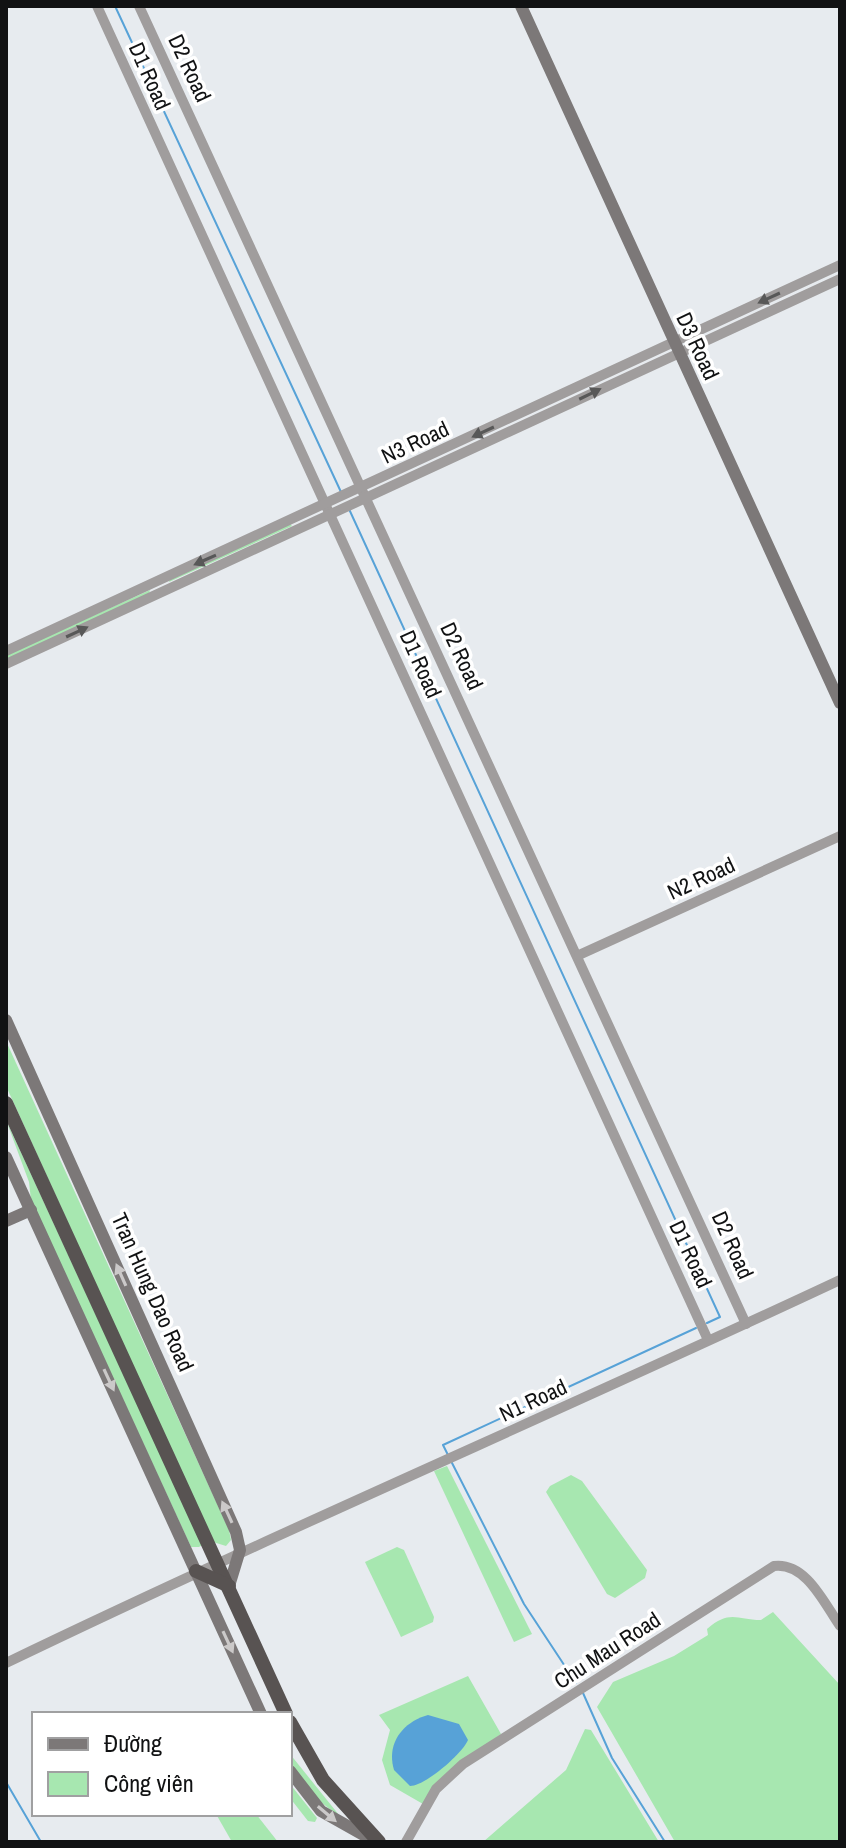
<svg xmlns="http://www.w3.org/2000/svg" width="846" height="1848" viewBox="0 0 846 1848" font-family="'Archivo Narrow',sans-serif">
	<style>
		.green { fill: #a7e7b0 }
		.water { fill: #57a2d7 }
		.lines { fill: none; stroke-linecap: round; stroke-linejoin: round }
		.stream { stroke: #57a2d7; stroke-width: 2 }
		.tertiary { stroke: #a09d9d; stroke-width: 10 }
		.secondary { stroke: #7c7878; stroke-width: 12 }
		.trunk { stroke: #585352; stroke-width: 14 }
		.oneway { fill: #585858 }
		.oneway2 { fill: #cbc9c9 }
		.labels { text-anchor: middle; stroke-width: 7; stroke-linejoin: round; paint-order: stroke }
		.street-label { font-size: 22px; fill: #111213; stroke: #fff }
	</style>
	<rect width="100%" height="100%" fill="#e7ebef"/>
	<g class="green">
		<polygon points="290,524 292,526 169,582 170,579"/>
		<polygon points="150,590 149,594 6,660 6,655"/>
		<polygon points="6,1041 229,1530 231,1540 226,1546 213,1542 6,1086"/>
		<polygon points="6,1120 202,1545 199,1547 191,1547 31,1200 29,1182"/>
		<polygon points="447,1466 532,1634 514,1642 434,1471"/>
		<polygon points="571,1475 582,1481 647,1570 645,1578 615,1598 607,1594 546,1492 550,1486"/>
		<polygon points="397,1547 404,1550 434,1617 433,1622 401,1637 365,1562"/>
		<path d="M773 1612 840 1685V1842H675L597 1707 613 1682 674 1656 708 1635 707 1629C730 1609 737 1620 761 1620Z"/>
		<polygon points="468,1676 501,1734 459,1765 423,1804 390,1785 382,1760 390,1730 379,1715"/>
		<polygon points="585,1729 591,1730 659,1842 483,1842 566,1770"/>
		<path d="M290 1754 339 1815C321 1805 290 1776 290 1754Z"/>
		<polygon points="290,1784 317,1818 315,1822 308,1821 290,1798"/>
		<polygon points="216,1814 256,1814 278,1842 232,1842"/>
	</g>
	<path class="water" d="M428 1715 459 1724 468 1740C462 1754 425 1786 410 1786L394 1770C386 1743 403 1722 428 1715Z"/>
	<g class="lines">
		<g class="stream">
			<polyline points="115,6 341,492"/>
			<polyline points="349,509 720,1317 707,1323"/>
			<polyline points="448,1455 443,1445 696,1328"/>
			<polyline points="451,1461 524,1604 576,1683"/>
			<polyline points="583,1693 612,1758 665,1842"/>
			<polyline points="6,1782 41,1842"/>
		</g>
		<g class="tertiary">
			<polyline points="97,6 708,1340"/>
			<polyline points="139,6 746,1324"/>
			<polyline points="6,651 840,265"/>
			<polyline points="6,664 840,279"/>
			<polyline points="579,955 840,836"/>
			<path d="M6 1663C282 1530 563 1410 840 1280"/>
			<path d="M406 1842 436 1789 463 1764 774 1566C806 1562 824 1603 840 1626"/>
		</g>
		<g class="secondary">
			<polyline points="521,6 840,703"/>
			<polyline points="6,1020 236,1532 240,1550 229,1586"/>
			<polyline points="6,1157 261,1714"/>
			<polyline points="6,1221 31,1210"/>
			<polyline points="290,1771 321,1811 376,1842"/>
		</g>
		<g class="trunk">
			<polyline points="6,1103 286,1714"/>
			<polyline points="196,1571 229,1586"/>
			<polyline points="290,1722 323,1780 379,1842"/>
		</g>
	</g>
	<defs><path id="oneway-solid" d="M-6-.8H1V-3.2L6.5 0L1 3.2V.8H-6Z" transform="scale(2)"/></defs>
	<g class="oneway">
		<use href="#oneway-solid" transform="translate(769 298) rotate(155)"/>
		<use href="#oneway-solid" transform="translate(590 394) rotate(-26)"/>
		<use href="#oneway-solid" transform="translate(483 432) rotate(155)"/>
		<use href="#oneway-solid" transform="translate(205 560) rotate(156)"/>
		<use href="#oneway-solid" transform="translate(77 632) rotate(-25)"/>
	</g>
	<g class="oneway2">
		<use href="#oneway-solid" transform="translate(121 1275) rotate(-114)"/>
		<use href="#oneway-solid" transform="translate(109 1380) rotate(65)"/>
		<use href="#oneway-solid" transform="translate(227 1512) rotate(-115)"/>
		<use href="#oneway-solid" transform="translate(228 1642) rotate(65)"/>
		<use href="#oneway-solid" transform="translate(327 1814) rotate(40)"/>
	</g>
	<g class="labels">
		<g class="street-label">
			<text transform="translate(190 68) rotate(65)" y="8">D2 Road</text>
			<text transform="translate(150 76) rotate(66)" y="8">D1 Road</text>
			<text transform="translate(698 346) rotate(65)" y="8">D3 Road</text>
			<text transform="translate(415 442) rotate(-25)" y="8">N3 Road</text>
			<text transform="translate(462 656) rotate(65)" y="8">D2 Road</text>
			<text transform="translate(421 664) rotate(66)" y="8">D1 Road</text>
			<text transform="translate(701 878) rotate(-25)" y="8">N2 Road</text>
			<text transform="translate(733 1245) rotate(66)" y="8">D2 Road</text>
			<text transform="translate(691 1254) rotate(65)" y="8">D1 Road</text>
			<text transform="translate(153 1292) rotate(66)" y="8">Tran Hung Dao Road</text>
			<text transform="translate(533 1400) rotate(-25)" y="8">N1 Road</text>
			<text transform="translate(607 1650) rotate(-33)" y="8">Chu Mau Road</text>
		</g>
	</g>
	<rect width="846" height="1848" fill="none" stroke="#111213" stroke-width="16"/>
	<rect x="32" y="1712" width="260" height="104" fill="#ffffff" stroke="#a0a0a1" stroke-width="2"/>
	<rect x="48" y="1738" width="40" height="12" fill="#7c7878" stroke="#a0a0a1" stroke-width="2"/>
	<text x="104" y="1752" font-size="24" fill="#111213">Đường</text>
	<rect x="48" y="1772" width="40" height="24" fill="#a7e7b0" stroke="#a0a0a1" stroke-width="2"/>
	<text x="104" y="1792" font-size="24" fill="#111213">Công viên</text>
</svg>
